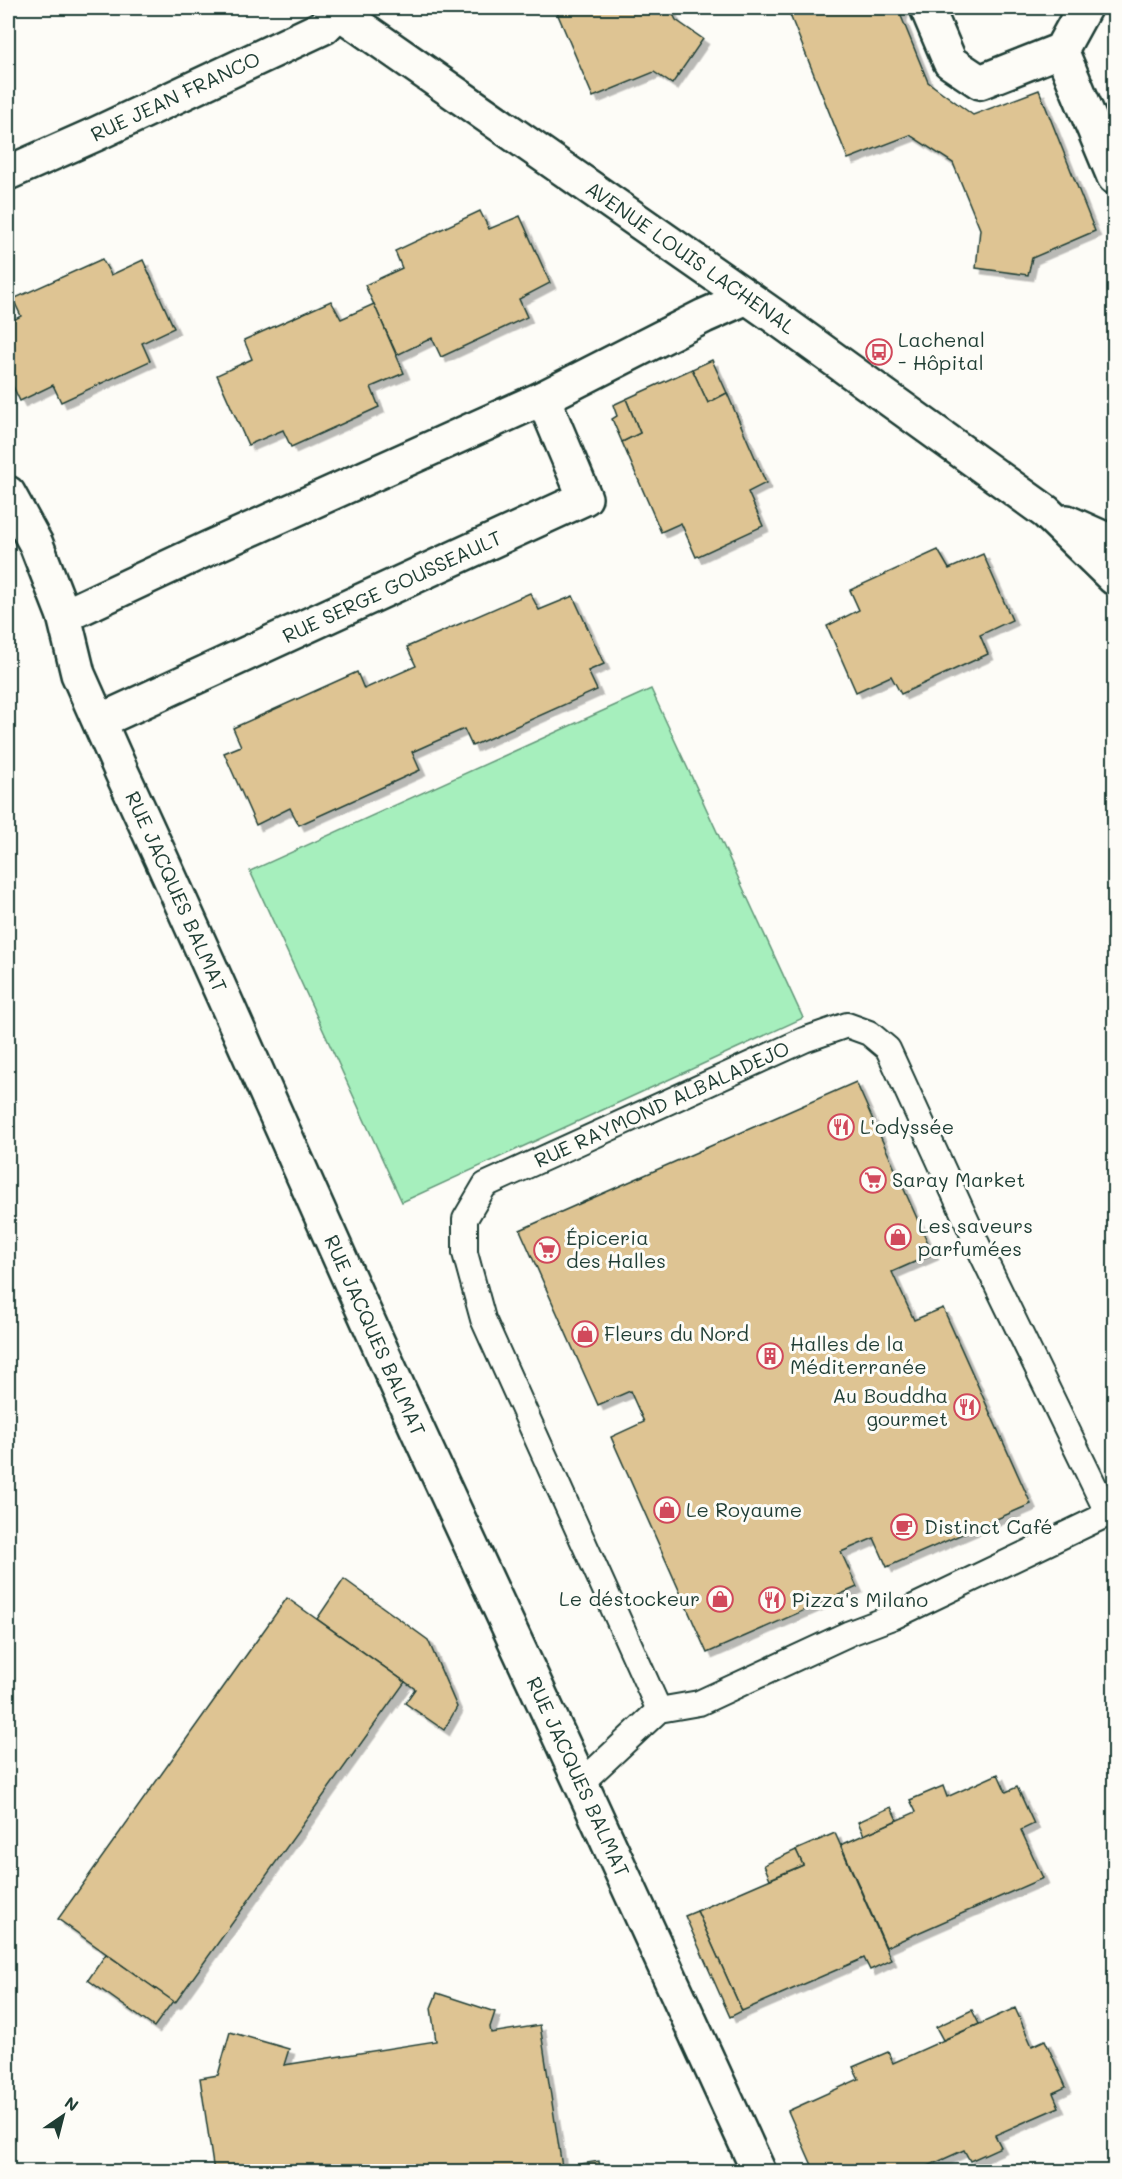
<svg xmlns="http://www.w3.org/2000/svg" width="1122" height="2179" viewBox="0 0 1122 2179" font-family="Mali,sans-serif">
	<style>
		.green { fill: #a6efbd; stroke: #629678; stroke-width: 1.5 }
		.building { fill: #dec493; stroke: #1f3d34; stroke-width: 1.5; filter: url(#shadow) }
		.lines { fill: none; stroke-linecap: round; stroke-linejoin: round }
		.lane-casing { stroke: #1f3d34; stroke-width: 28 }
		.street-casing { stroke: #1f3d34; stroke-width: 38 }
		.lane { stroke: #fdfcf7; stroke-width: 24 }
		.street { stroke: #fdfcf7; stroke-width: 33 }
		.labels { text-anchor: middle; stroke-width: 6; stroke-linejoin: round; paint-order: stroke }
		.street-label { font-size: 20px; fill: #1f3d34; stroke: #fdfcf7 }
		.poi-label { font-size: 20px; fill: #1f3d34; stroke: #fdfcf7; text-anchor: start }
	</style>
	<defs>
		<filter id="shadow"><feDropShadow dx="5.5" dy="5.5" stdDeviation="0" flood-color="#0004"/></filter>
	</defs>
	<rect width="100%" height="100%" fill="#fdfcf7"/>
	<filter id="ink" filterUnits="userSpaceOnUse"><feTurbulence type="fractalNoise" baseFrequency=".0167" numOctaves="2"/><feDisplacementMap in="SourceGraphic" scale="12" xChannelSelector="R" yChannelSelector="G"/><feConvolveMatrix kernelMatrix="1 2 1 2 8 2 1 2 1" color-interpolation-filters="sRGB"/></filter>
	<g filter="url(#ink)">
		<polygon class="green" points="651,689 803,1018 402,1202 250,871"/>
		<g class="building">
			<polygon points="555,8 670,8 676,20 703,39 672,84 654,72 593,97"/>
			<polygon points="810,8 903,8 901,16 928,82 973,115 1039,90 1095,231 1032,258 1028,275 976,268 980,229 953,163 910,135 848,159 790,15"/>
			<polygon points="480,211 489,229 520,216 550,283 519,299 527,317 441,357 432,338 397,355 365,285 402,268 395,251"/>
			<polygon points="102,259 111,275 143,260 174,328 142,343 150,361 61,402 53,385 20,401 8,376 8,323 21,316 13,299"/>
			<polygon points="331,301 341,319 374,304 404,373 371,387 379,407 291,447 283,430 248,445 217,375 252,359 244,340"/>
			<polygon points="712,360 727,393 708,403 692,369"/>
			<polygon points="692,369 708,403 727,393 766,483 748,492 763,526 696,557 681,523 661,532 622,442 640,433 626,399"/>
			<polygon points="626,399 640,433 622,442 612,419 617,416 613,405"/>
			<polygon points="938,550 949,569 983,554 1012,620 980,635 988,654 901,694 891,676 856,692 827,626 859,610 850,590"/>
			<polygon points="530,593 539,610 573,596 604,664 588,671 597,690 472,746 464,729 432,743 412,752 420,770 299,825 290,808 256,825 224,753 241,746 233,728 357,672 364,689 416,666 407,647"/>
			<polygon points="856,1082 933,1254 892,1272 914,1320 943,1308 1031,1504 887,1567 874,1538 841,1552 857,1587 707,1653 611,1437 644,1422 630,1391 598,1405 520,1230"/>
			<polygon points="344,1579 428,1640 457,1707 444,1730 405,1703 415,1689 317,1619"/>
			<polygon points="287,1598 405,1682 175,2003 58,1919"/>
			<polygon points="998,1774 1006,1792 1017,1787 1034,1824 1021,1830 1043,1878 886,1947 841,1845 916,1812 910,1800 943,1786 947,1797"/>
			<polygon points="891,1807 897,1820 864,1835 858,1822"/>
			<polygon points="835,1833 891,1960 870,1970 864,1958 742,2011 697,1911 803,1865 796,1850"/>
			<polygon points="796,1850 803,1865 770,1879 764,1865"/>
			<polygon points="697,1911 742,2011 730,2017 685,1916"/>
			<polygon points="106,1954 173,2001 154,2027 88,1980"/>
			<polygon points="437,1993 495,2012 490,2027 491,2033 540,2025 562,2167 599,2161 601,2172 214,2172 200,2078 218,2075 230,2032 289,2049 284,2065 436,2041 431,2008"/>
			<polygon points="1015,2008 1032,2046 1045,2040 1066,2087 1053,2093 1059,2107 995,2135 1001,2147 970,2161 964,2150 915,2172 815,2172 788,2111 859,2079 853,2067 888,2052 893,2063"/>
			<polygon points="972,2010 979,2024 943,2040 936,2027"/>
		</g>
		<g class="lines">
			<g class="lane-casing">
				<g id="lane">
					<path id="s1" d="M659 1710 483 1319 465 1253V1219L485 1185 804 1040 847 1025 869 1033 888 1049 979 1248 1108 1514"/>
					<polyline points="580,1784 659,1710 699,1703 850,1633 895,1616 1108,1514 1114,1515"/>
				</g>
			</g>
			<g class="street-casing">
				<g id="street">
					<path id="s2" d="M333 8 774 316 1046 512 1114 578"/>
					<polyline points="927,8 950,62 980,82 1061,50 1084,8"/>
					<polyline points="1061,50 1114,177"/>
					<path id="s3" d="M8 173 96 134 324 27 339 12"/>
					<polyline points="543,398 704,316 747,297"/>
					<path id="s4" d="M8 493 36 544 64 616 78 674 122 773C225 995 321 1220 423 1442 536 1685 648 1928 759 2172"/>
					<polyline points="1067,522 1114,543"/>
					<polyline points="64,616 209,548 543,398 585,498 100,721"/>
				</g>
			</g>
			<use href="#lane" class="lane"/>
			<use href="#street" class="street"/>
		</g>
	</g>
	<defs>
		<g id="bus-ring" transform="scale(1.35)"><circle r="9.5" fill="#fdfcf7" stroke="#d1495b" stroke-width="1.5"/><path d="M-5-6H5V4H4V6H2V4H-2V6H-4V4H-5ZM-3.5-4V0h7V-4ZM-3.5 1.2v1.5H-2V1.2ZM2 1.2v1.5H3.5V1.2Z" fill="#d1495b"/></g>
		<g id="restaurant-ring" transform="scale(1.35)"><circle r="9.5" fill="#fdfcf7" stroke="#d1495b" stroke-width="1.5"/><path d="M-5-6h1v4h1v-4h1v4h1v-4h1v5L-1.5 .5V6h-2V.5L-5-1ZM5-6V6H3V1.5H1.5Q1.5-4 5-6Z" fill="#d1495b"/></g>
		<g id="supermarket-ring" transform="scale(1.35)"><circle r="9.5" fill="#fdfcf7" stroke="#d1495b" stroke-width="1.5"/><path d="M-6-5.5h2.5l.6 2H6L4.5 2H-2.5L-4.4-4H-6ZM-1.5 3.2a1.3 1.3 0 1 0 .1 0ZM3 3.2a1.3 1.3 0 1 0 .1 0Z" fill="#d1495b"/></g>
		<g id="shop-ring" transform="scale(1.35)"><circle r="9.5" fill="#fdfcf7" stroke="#d1495b" stroke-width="1.5"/><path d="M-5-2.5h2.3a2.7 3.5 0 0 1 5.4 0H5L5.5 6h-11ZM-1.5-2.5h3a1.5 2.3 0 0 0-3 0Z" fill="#d1495b"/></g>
		<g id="building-ring" transform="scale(1.35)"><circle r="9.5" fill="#fdfcf7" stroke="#d1495b" stroke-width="1.5"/><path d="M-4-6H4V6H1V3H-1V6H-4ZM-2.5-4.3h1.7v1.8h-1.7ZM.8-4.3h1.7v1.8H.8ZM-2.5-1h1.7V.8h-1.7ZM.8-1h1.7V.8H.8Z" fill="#d1495b"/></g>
		<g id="cafe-ring" transform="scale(1.35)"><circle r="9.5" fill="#fdfcf7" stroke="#d1495b" stroke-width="1.5"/><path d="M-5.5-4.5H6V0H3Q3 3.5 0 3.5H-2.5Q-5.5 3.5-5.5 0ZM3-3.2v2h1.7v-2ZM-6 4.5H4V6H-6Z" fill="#d1495b"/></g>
	</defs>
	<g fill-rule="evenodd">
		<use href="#bus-ring" x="879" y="352"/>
		<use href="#restaurant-ring" x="841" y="1127"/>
		<use href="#supermarket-ring" x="873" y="1180"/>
		<use href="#shop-ring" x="898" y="1237"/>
		<use href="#supermarket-ring" x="547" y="1250"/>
		<use href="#shop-ring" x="585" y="1334"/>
		<use href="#building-ring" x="770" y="1356"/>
		<use href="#restaurant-ring" x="967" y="1407"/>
		<use href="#shop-ring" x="667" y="1510"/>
		<use href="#cafe-ring" x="904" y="1527"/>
		<use href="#shop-ring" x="720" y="1599"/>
		<use href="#restaurant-ring" x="772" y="1600"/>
	</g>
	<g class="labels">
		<g class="street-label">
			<text dy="7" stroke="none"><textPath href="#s3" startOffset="184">RUE JEAN FRANCO</textPath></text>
			<text dy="7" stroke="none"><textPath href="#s2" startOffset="436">AVENUE LOUIS LACHENAL</textPath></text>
			<text transform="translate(392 587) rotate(-25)" y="7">RUE SERGE GOUSSEAULT</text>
			<text dy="7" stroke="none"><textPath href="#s4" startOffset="434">RUE JACQUES BALMAT</textPath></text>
			<text dy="7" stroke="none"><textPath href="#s1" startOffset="765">RUE RAYMOND ALBALADEJO</textPath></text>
			<text dy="7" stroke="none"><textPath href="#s4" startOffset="920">RUE JACQUES BALMAT</textPath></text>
			<text dy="7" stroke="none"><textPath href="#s4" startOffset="1406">RUE JACQUES BALMAT</textPath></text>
		</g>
		<g class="poi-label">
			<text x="898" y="347">Lachenal<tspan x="898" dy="23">- Hôpital</tspan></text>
			<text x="860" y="1134">L'odyssée</text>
			<text x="892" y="1187">Saray Market</text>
			<text x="918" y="1233">Les saveurs<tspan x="918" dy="23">parfumées</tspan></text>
			<text x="566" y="1245">Épiceria<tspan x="566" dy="23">des Halles</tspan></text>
			<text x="604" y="1341">Fleurs du Nord</text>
			<text x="790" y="1351">Halles de la<tspan x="790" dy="23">Méditerranée</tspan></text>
			<text x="948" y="1403" text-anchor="end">Au Bouddha<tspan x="948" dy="23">gourmet</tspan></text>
			<text x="686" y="1517">Le Royaume</text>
			<text x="924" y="1534">Distinct Café</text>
			<text x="700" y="1606" text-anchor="end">Le déstockeur</text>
			<text x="792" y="1607">Pizza's Milano</text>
		</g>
	</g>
	<rect width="1122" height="2179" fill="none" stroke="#fdfcf7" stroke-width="30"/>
	<rect x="15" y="15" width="1092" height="2149" fill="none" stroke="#1f3d34" stroke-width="2" filter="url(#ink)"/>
	<g transform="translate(63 2116) rotate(35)" stroke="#fdfcf7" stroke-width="4.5" paint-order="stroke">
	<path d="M0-4.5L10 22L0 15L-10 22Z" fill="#1f3d34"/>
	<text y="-9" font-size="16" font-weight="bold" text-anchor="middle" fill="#1f3d34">N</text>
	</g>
</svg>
